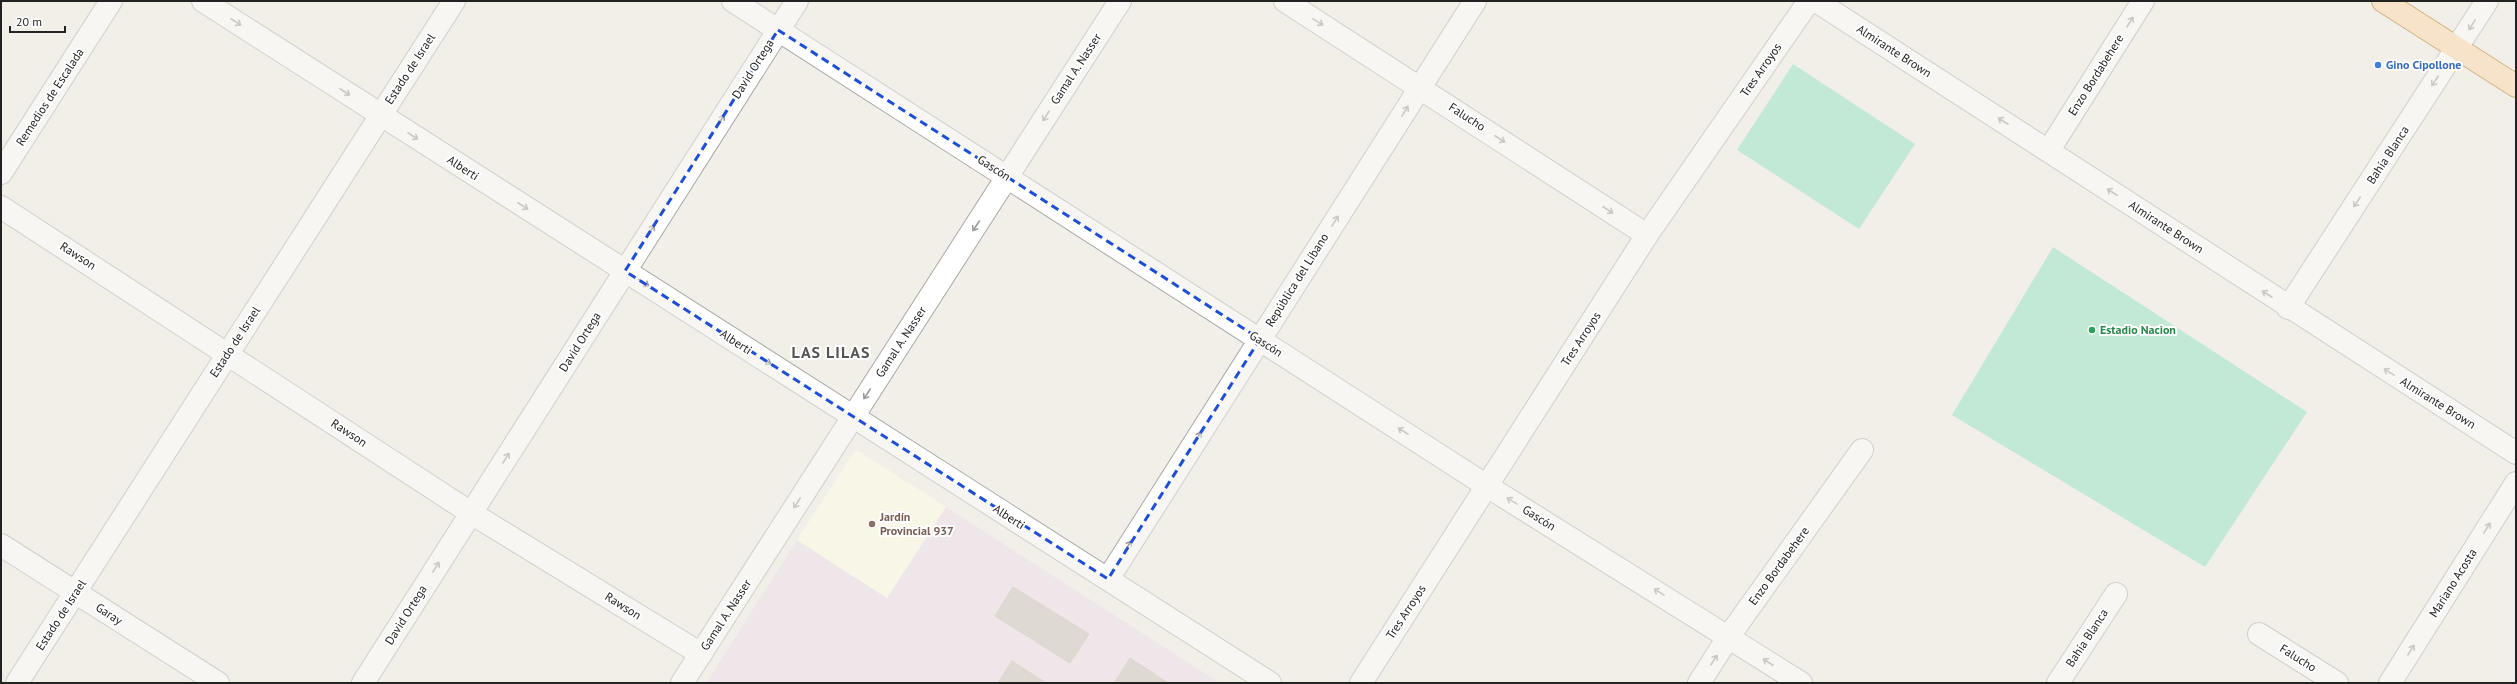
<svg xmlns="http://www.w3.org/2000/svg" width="2517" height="684" viewBox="0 0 2517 684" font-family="'PT Sans',sans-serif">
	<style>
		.industrial { fill: #ebdbe8 }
		.education { fill: #ffffe5 }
		.pitch { fill: #88e0be }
		.building { fill: #c7bfb8; stroke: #c4b6ab }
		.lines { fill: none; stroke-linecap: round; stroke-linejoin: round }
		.minor-casing { stroke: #a9a9a9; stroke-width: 24 }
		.major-casing { stroke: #a06b00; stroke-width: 24 }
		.minor { stroke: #fff; stroke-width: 22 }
		.major { stroke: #fcd6a4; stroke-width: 22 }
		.oneway { stroke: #9c9c9c }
		.marked { fill: none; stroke: #1d4ed8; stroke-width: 3; stroke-dasharray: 8 5; stroke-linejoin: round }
		.shop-dot { fill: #3f7fe0; stroke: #fff; stroke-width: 1.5 }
		.leisure-dot { fill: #2e9e5b; stroke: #fff; stroke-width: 1.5 }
		.education-dot { fill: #8d6e63; stroke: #fff; stroke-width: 1.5 }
		.labels { text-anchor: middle; stroke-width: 4; stroke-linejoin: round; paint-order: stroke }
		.street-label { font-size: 12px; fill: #222; stroke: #fff }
		.shop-label { font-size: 12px; font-weight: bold; fill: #366cbe; stroke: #fff; text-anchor: start }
		.leisure-label { font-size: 12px; font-weight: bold; fill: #27864d; stroke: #fff; text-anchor: start }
		.education-label { font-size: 12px; font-weight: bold; fill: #785e54; stroke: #fff; text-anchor: start }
		.district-label { font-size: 16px; font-weight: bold; letter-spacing: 1px; fill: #555; stroke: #fff }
	</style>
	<rect width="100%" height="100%" fill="#f2efe9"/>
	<polygon class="industrial" points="946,507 1220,683 706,683 797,540 887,598"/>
	<polygon class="education" points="854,452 860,452 946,507 887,598 797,540"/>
	<g class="pitch">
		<polygon points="1793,64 1915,144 1859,229 1737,150"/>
		<polygon points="2053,247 2307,412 2205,567 1952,415"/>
	</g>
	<g class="building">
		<polygon points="1013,587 1089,634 1070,663 995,616"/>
		<polygon points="1130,658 1168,683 1114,683"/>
		<polygon points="1012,661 1046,683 998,683"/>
	</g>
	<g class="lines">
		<g class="minor-casing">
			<g id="minor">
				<polyline points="203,1 1270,683"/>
				<polyline points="733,1 1487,486 1801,683"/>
				<polyline points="1285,1 1647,235"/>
				<polyline points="1816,1 2516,453"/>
				<polyline points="2049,150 2143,1"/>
				<polyline points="1,173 111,1"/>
				<polyline points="1,207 471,513 701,654"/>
				<polyline points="2288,308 2487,1"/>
				<polyline points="1,545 218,683"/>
				<polyline points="1108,579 1475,1"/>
				<polyline points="2259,634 2337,683"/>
				<polyline points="17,683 454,1"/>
				<polyline points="363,683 797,1"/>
				<polyline points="682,683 1120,1"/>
				<polyline points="1361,683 1647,235 1809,1"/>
				<polyline points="1699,683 1729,636 1862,450"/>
				<polyline points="2058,683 2116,594"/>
				<polyline points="2390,683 2516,483"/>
			</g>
		</g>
		<g class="major-casing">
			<polyline id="major" points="2383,1 2516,86"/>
		</g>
		<use href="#minor" class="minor"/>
		<use href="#major" class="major"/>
	</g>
	<defs><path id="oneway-shaft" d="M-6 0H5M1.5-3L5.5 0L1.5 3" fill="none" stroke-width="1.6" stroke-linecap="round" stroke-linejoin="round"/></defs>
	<g class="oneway">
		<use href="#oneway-shaft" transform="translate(236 22) rotate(33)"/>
		<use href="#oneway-shaft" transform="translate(1318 22) rotate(32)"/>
		<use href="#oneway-shaft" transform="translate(2130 22) rotate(-58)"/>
		<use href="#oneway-shaft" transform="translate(2472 25) rotate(122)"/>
		<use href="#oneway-shaft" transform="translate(2435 81) rotate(123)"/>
		<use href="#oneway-shaft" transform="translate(345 92) rotate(33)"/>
		<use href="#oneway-shaft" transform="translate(1405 111) rotate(-58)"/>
		<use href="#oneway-shaft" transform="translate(1046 116) rotate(123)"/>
		<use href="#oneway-shaft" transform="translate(721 120) rotate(-58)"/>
		<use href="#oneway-shaft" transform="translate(2003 121) rotate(-147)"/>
		<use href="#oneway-shaft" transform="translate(413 136) rotate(33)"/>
		<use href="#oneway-shaft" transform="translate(1500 139) rotate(33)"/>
		<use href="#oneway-shaft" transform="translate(2112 192) rotate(-147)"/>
		<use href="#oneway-shaft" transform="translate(2357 202) rotate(123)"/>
		<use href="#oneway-shaft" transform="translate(523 206) rotate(33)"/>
		<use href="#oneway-shaft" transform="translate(1608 210) rotate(33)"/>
		<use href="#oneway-shaft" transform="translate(1335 221) rotate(-58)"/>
		<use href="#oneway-shaft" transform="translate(976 226) rotate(123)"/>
		<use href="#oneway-shaft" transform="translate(651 230) rotate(-58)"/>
		<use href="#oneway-shaft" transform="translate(644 283) rotate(33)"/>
		<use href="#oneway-shaft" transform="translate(2267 294) rotate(-147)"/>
		<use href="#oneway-shaft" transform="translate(766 361) rotate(33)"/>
		<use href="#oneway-shaft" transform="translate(2389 372) rotate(-148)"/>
		<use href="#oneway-shaft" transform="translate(867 394) rotate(123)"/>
		<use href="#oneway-shaft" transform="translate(1403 431) rotate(-147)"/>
		<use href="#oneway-shaft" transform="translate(1198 437) rotate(-58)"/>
		<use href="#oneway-shaft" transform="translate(506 458) rotate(-58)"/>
		<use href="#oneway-shaft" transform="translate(1512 501) rotate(-148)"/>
		<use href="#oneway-shaft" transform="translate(797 503) rotate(123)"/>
		<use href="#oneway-shaft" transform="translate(2487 528) rotate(-58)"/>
		<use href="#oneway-shaft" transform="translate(1128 546) rotate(-58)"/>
		<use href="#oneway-shaft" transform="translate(436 567) rotate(-58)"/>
		<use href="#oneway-shaft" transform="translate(1659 592) rotate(-148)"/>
		<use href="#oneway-shaft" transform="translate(2411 650) rotate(-58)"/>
		<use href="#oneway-shaft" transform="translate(1714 660) rotate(-57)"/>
		<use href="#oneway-shaft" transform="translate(1768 662) rotate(-147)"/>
	</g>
	<path d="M0 0H2517V684H0ZM778 30 1260 339 1108 579 625 271Z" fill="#f2efe9" fill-opacity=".55" fill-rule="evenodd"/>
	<path class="marked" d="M778 30 1260 339 1108 579 625 271Z"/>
	<circle class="shop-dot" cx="2378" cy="65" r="4"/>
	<circle class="leisure-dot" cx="2092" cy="330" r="4"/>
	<circle class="education-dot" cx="872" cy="524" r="4"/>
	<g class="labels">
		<g class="street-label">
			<text transform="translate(1894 51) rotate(33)" y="4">Almirante Brown</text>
			<text transform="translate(410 69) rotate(-57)" y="4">Estado de Israel</text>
			<text transform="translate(753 69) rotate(-58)" y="4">David Ortega</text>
			<text transform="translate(1076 69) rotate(-57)" y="4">Gamal A. Nasser</text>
			<text transform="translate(1761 70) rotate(-55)" y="4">Tres Arroyos</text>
			<text transform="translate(2096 75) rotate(-58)" y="4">Enzo Bordabehere</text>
			<text transform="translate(50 97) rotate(-57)" y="4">Remedios de Escalada</text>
			<text transform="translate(1467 117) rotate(33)" y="4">Falucho</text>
			<text transform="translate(2388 155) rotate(-57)" y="4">Bahía Blanca</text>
			<text transform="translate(463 168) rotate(33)" y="4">Alberti</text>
			<text transform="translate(994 168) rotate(33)" y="4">Gascón</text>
			<text transform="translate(2166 227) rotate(33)" y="4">Almirante Brown</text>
			<text transform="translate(78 256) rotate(33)" y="4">Rawson</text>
			<text transform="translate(1297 280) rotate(-58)" y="4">República del Líbano</text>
			<text transform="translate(1581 339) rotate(-57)" y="4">Tres Arroyos</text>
			<text transform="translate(235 342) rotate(-57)" y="4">Estado de Israel</text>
			<text transform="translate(580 342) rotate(-58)" y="4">David Ortega</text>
			<text transform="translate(736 342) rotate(33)" y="4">Alberti</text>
			<text transform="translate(901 342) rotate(-57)" y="4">Gamal A. Nasser</text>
			<text transform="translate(1266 344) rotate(33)" y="4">Gascón</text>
			<text transform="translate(2438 403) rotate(32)" y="4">Almirante Brown</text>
			<text transform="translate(349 433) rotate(33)" y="4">Rawson</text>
			<text transform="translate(1009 517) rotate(33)" y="4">Alberti</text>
			<text transform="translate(1539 518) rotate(32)" y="4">Gascón</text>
			<text transform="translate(1779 566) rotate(-54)" y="4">Enzo Bordabehere</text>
			<text transform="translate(2453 583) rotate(-58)" y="4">Mariano Acosta</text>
			<text transform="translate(623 606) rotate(32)" y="4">Rawson</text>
			<text transform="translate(1406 612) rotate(-57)" y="4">Tres Arroyos</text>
			<text transform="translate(109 614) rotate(33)" y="4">Garay</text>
			<text transform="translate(61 615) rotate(-57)" y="4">Estado de Israel</text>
			<text transform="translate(406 615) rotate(-58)" y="4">David Ortega</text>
			<text transform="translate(726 615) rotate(-57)" y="4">Gamal A. Nasser</text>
			<text transform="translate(2087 638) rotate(-57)" y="4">Bahía Blanca</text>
			<text transform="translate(2298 658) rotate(32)" y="4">Falucho</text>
		</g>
		<g class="shop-label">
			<text x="2386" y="69">Gino Cipollone</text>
		</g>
		<g class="leisure-label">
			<text x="2100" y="334">Estadio Nacion</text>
		</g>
		<g class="education-label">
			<text x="880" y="521">Jardín<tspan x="880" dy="14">Provincial 937</tspan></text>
		</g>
		<g class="district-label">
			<text x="831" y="358">LAS LILAS</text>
		</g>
	</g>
	<rect width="2517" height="684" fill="none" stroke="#222222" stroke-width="4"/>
	<path d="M10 26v6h55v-6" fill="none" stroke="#222222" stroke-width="2"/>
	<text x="16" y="26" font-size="12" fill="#222222" stroke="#ffffff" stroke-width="3" paint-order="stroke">20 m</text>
</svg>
